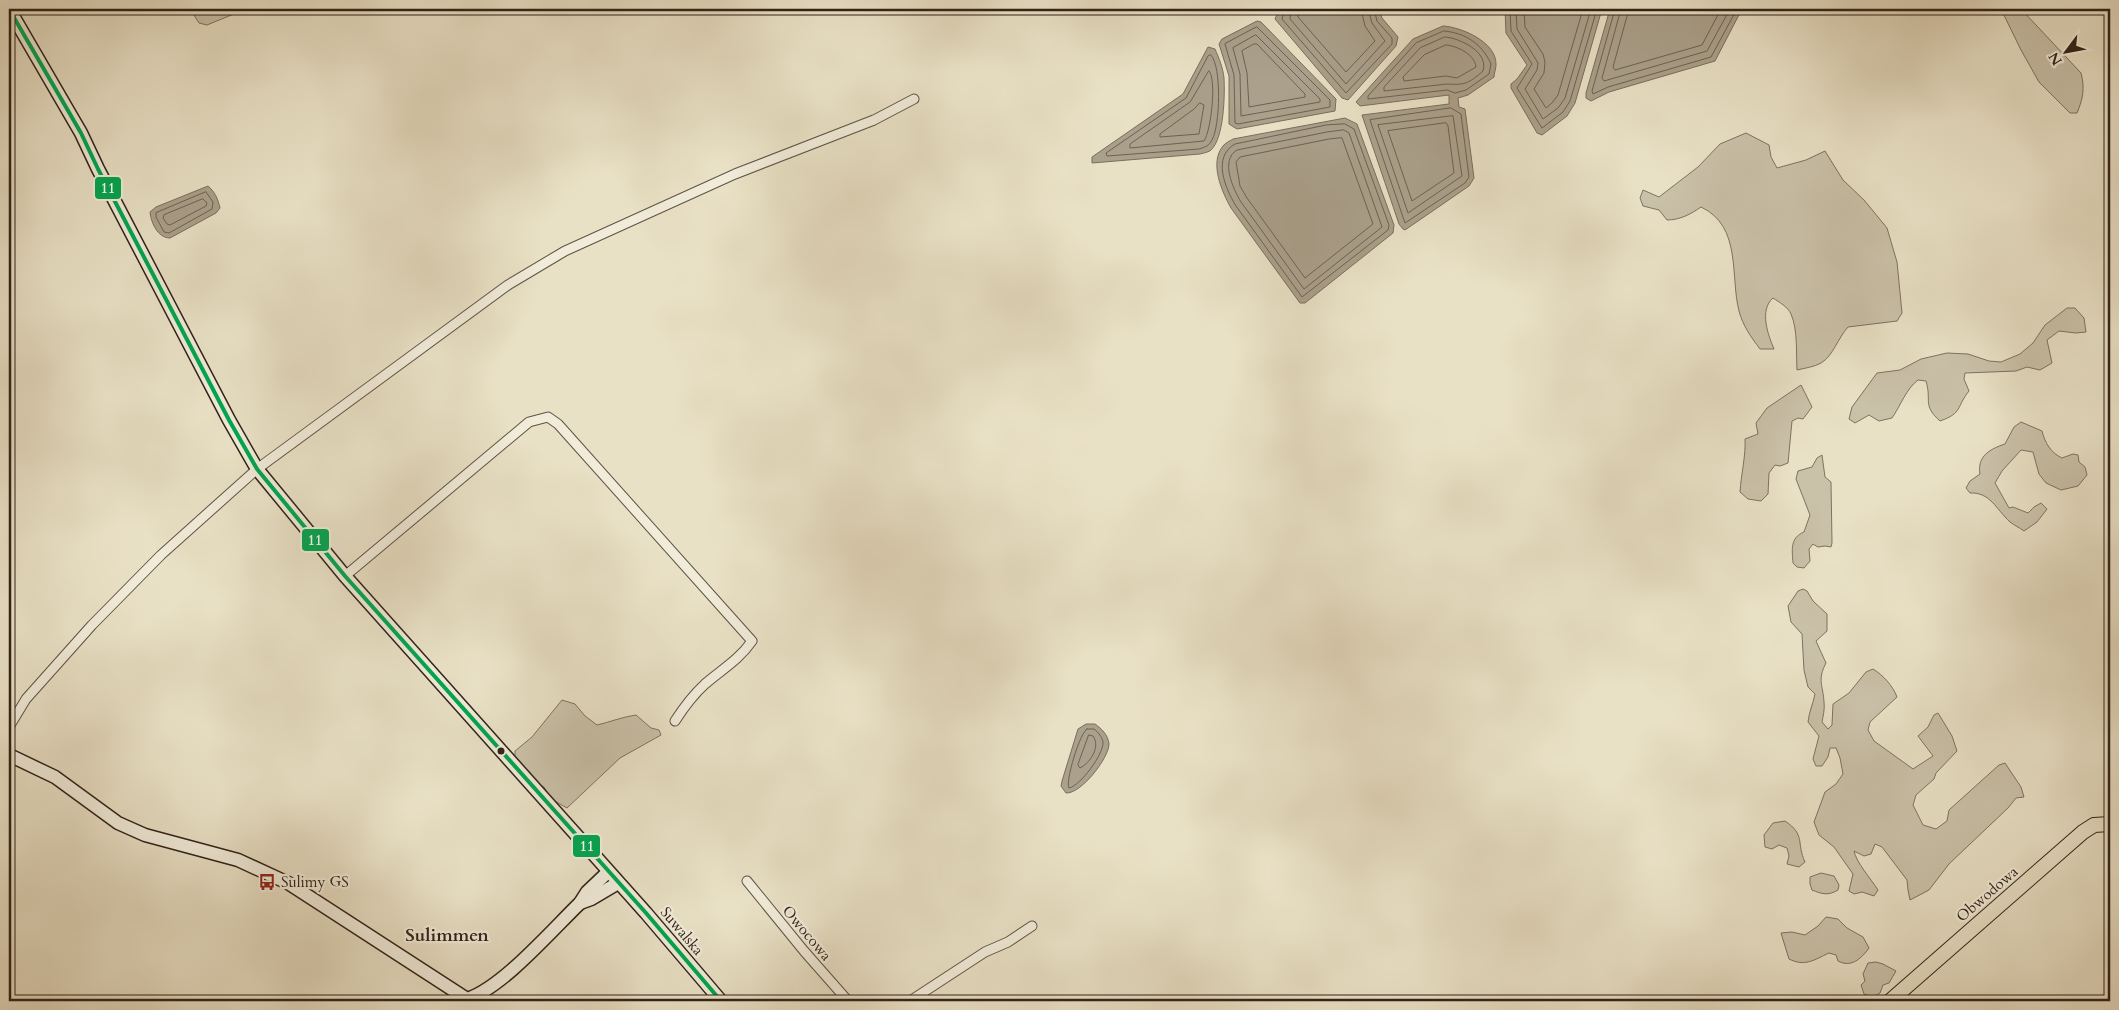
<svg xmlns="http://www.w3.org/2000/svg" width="2119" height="1010" viewBox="0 0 2119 1010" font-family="Cardo,serif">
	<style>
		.green { fill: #cac1a9; stroke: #7e7261 }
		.water { fill: #aaa08b; stroke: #7a6e5d }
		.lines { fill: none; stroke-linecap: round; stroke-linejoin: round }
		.shore { stroke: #6e6152; stroke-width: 1 }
		.street-casing { stroke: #5f5244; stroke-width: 11 }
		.secondary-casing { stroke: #312219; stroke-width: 15 }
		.primary-casing { stroke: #312219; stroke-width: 16 }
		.street { stroke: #f1ecda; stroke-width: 9 }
		.secondary { stroke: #f1ecda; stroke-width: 12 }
		.primary { stroke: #e9e1c6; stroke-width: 14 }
		.bus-1-casing { stroke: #f1ecda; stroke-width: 8 }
		.bus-1 { stroke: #00a651; stroke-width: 4 }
		.bus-dot { fill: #312219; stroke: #f1ecda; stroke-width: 2 }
		.labels { text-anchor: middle; stroke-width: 4.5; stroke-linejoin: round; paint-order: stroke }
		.poi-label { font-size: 15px; fill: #312219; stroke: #f1ecda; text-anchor: start }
		.street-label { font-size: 15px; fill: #312219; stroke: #f1ecda }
		.quarter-label { font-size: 18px; font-weight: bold; fill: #312219; stroke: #f1ecda }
		.line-badge { stroke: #f1ecda; stroke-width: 2 }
		.badge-label { font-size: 14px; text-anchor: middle; font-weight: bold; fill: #fff }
	</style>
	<rect width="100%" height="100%" fill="#e9e1c6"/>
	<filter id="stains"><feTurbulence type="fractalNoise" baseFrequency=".004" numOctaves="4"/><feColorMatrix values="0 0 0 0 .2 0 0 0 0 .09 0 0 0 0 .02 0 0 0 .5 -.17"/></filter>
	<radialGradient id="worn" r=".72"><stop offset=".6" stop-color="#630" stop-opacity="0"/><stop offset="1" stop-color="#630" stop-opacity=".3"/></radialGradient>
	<g class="green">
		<polygon points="190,9 246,9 207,25 199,23"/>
		<path d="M2001 9H2021L2081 73C2085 88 2083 99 2077 113H2070L2039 82 2021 50Z"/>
		<path d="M1746 133 1769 145 1771 157 1777 168 1806 160 1825 151 1843 180 1864 200 1887 228 1897 262 1902 313 1897 321 1848 327C1838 338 1833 356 1821 363 1814 367 1805 368 1797 370 1796 353 1798 330 1791 314 1788 307 1779 302 1773 298 1759 310 1768 335 1774 349H1760C1751 337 1743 326 1739 311 1730 276 1742 226 1701 207 1691 214 1680 220 1667 220L1659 210 1643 206 1640 198 1643 190 1659 197 1698 167 1720 144Z"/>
		<path d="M2067 308H2075L2084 318 2086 332 2076 333 2059 331 2047 340 2052 363 2040 370 2027 367 2016 371 1965 373 1964 379 1969 391C1956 407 1963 413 1940 421 1922 405 1932 401 1926 381L1918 380C1906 389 1901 405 1892 418L1879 421 1869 415 1855 423 1849 419 1852 407 1877 373 1900 370 1921 359 1947 353 1968 354 1989 361 2001 362 2020 354 2033 343 2045 325Z"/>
		<path d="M1801 385 1812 407 1803 419 1798 418 1792 421 1788 463 1780 466 1775 465 1769 473 1768 494 1761 501 1748 499 1740 492C1741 475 1746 455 1745 439L1758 434 1756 423 1767 408Z"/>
		<path d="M2021 422 2042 431C2045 443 2051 453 2062 458L2073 454 2078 455 2079 462 2085 467 2087 475 2078 486 2061 490 2046 483 2039 474 2033 452 2021 450 2002 471 1995 483 2009 508 2013 507 2028 513 2034 507 2041 503 2047 509 2037 522 2024 531C2020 528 2014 525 2010 522 1996 509 1990 492 1970 493L1966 488 1970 481 1980 474C1977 456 1990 449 2005 444L2014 427Z"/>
		<path d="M1822 455 1825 477 1831 482 1832 543 1831 547 1825 546 1818 547 1813 544 1809 549 1810 561 1804 568 1797 567 1793 563C1792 549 1790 538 1804 532L1810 515 1796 479 1798 471 1812 467 1817 458Z"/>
		<path d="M1803 589 1807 591 1813 601 1827 614V631L1816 641 1826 663C1817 680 1823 685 1824 702 1825 709 1823 716 1822 722L1828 729 1832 725 1833 704 1849 693 1866 672 1873 669C1883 675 1893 686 1897 697L1870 722 1868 730 1874 741 1913 769 1933 756 1918 736 1928 727 1934 715 1938 713 1952 736 1957 751 1936 773 1934 779 1916 795 1913 805 1923 825 1936 829 1947 821 1949 810 1999 765 2005 763 2021 787 2024 797 2016 798 2008 808 1949 864 1929 890 1910 900 1908 890 1907 880 1882 847 1875 844 1871 854 1864 856 1854 851C1856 862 1871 879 1878 890L1874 896 1862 892 1854 894 1849 891 1853 874 1834 847 1819 835 1814 822 1825 792 1836 784 1843 774 1840 758 1836 748H1830L1828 757 1822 766H1816L1813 759 1819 736 1808 722C1809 712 1813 704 1815 694L1808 687 1804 670 1802 634 1791 622 1788 606 1798 591Z"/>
		<path d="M562 700 575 704 585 716 597 725C610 722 622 717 636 715L651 728 659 730 661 735 620 758 567 808 551 799 544 787 536 783 515 759V751L532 737Z"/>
		<path d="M1785 821C1806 835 1796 843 1805 862L1799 867 1787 864 1789 856 1787 848 1779 845 1772 849 1765 847 1764 835 1773 823Z"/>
		<path d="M1821 873 1834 876 1839 885 1838 890C1828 896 1822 894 1812 890L1810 884V877Z"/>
		<path d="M1826 917 1838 919 1847 928 1863 937 1869 948C1861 959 1851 968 1838 961L1836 955 1829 953C1814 960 1805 967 1789 959L1781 933 1792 932 1805 935 1818 926Z"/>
		<polygon points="1876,962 1883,964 1896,971 1889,983 1883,985 1880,993 1873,997 1864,994 1861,985 1865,981 1863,974 1868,963"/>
	</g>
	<g class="water">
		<polygon points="1282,9 1379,9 1382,18 1398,37 1396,46 1348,100 1342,98 1275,19 1278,12"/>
		<polygon points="1505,9 1602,9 1575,103 1567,116 1542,135 1537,133 1511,88 1511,84 1517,79 1527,65 1506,33"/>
		<polygon points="1610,9 1742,9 1715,61 1609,92 1591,101 1586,98 1586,93"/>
		<polygon points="1257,21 1261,22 1336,99 1335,111 1237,129 1229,124 1229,76 1219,44 1222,39"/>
		<path d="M1443 26C1461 27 1497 42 1496 65 1496 69 1494 73 1494 77L1468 95 1458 98 1459 107 1465 109 1474 178 1469 186 1405 230 1403 229 1399 224 1362 115 1449 104V95L1360 106 1356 102 1413 39Z"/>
		<path d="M1208 47 1215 49C1219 58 1223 68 1224 78 1225 95 1224 138 1211 150 1209 152 1204 153 1200 154L1092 163V157L1183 94Z"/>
		<path d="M1345 118 1357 124 1394 225 1393 233 1305 303H1300L1231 208C1222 192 1209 163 1223 146 1225 143 1230 141 1233 139Z"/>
		<path d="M208 186C215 192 218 199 220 208L216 213 170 238C158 238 151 223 150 212L156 207Z"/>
		<path d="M1086 724H1095C1102 729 1108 735 1109 744 1109 758 1081 794 1066 793L1061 786 1062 781 1078 729Z"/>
	</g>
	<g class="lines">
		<g class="shore">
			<polyline points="1285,9 1282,19 1346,93 1392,44 1392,38 1377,21 1374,9"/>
			<polyline points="1291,9 1290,19 1346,84 1385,41 1372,23 1368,9"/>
			<polyline points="1299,9 1298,17 1346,72 1375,41 1365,26 1361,9"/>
			<polyline points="1510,9 1511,31 1532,64 1517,88 1542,128 1563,112 1570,101 1597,9"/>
			<polyline points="1516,9 1517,29 1538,63 1537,70 1525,89 1543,119 1558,108 1565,98 1591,9"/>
			<polyline points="1524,9 1525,27 1543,54 1545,62 1544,73 1534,89 1546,108 1552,103 1558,95 1583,9"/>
			<polyline points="1615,9 1592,91 1593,94 1608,87 1711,57 1737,9"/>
			<polyline points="1621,9 1602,78 1604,81 1707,51 1730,9"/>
			<polyline points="1629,9 1613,67 1615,70 1702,45 1721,9"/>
			<polygon points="1257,27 1330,100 1330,107 1238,124 1235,123 1234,75 1225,44"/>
			<path d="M1444 31C1466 33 1482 44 1491 64L1489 74 1466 90 1455 93 1447 90 1368 99V96L1416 43Z"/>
			<polygon points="1256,35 1320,99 1320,102 1241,116 1240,74 1233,48"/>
			<path d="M1445 37C1460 38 1489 52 1483 71 1468 84 1465 85 1447 84L1384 91V87L1420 48Z"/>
			<polygon points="1254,44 1257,44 1305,94 1305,97 1249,107 1247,73 1242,51"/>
			<path d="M1446 45C1458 46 1475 55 1476 67L1457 78 1446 76 1404 81 1403 77 1424 55Z"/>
			<path d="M1211 55C1222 67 1220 126 1212 140 1209 146 1205 147 1199 149L1107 156 1106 153 1186 98 1208 56Z"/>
			<path d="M1209 71C1217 79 1211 131 1204 141L1130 148V144L1190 102Z"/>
			<polygon points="1200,103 1204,105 1199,134 1160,137 1160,134 1194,109"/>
			<polygon points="1451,108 1461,114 1469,177 1465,183 1405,223 1370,120"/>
			<polygon points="1453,116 1462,176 1408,213 1378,125"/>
			<polygon points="1446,123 1448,126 1454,173 1412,201 1388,131"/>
			<path d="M1345 124 1354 129 1389 225 1388 230 1302 297 1236 206C1225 188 1212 157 1235 144L1326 125Z"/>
			<path d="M1344 130 1349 133 1382 227 1304 289 1241 202C1233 189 1220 160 1237 150L1327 132Z"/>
			<polygon points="1342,138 1373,224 1305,278 1247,198 1240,186 1236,162 1240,157 1329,139"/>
			<polygon points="206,192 213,202 212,209 169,233 164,232 156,217 156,213"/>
			<polygon points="203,199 207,203 206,206 170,225 167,224 163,218 164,215"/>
			<path d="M1087 729H1094C1098 732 1102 737 1103 742 1104 754 1080 786 1069 788 1065 782 1080 732 1087 729Z"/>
			<path d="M1089 735 1093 736C1101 747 1090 763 1080 768L1078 765Z"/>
		</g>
		<g class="street-casing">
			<g id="street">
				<path d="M345 576 529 422 548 417 558 424 752 641C739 660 721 670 705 684 693 695 684 707 675 721"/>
				<polyline points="9,727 26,699 92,625 161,555 257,469 508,285 565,251 735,174 874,120 914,99"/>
				<polyline points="747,881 804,951 848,1001"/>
				<polyline points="910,1001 985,952 1008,942 1032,926"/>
			</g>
		</g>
		<g class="secondary-casing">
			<g id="secondary">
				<polyline points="9,9 81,133 98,169 229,420 257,469 345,576 646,913 721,1001"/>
				<path d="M9 755 55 777 118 823 145 835 238 860 288 883 467 999C502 988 552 930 580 903L587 892 608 872"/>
				<polyline points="580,903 591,899 618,883"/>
			</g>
		</g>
		<g class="primary-casing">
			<polyline id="primary" points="1890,1001 2083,832 2094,825 2110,824"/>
		</g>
		<use href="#street" class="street"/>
		<use href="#secondary" class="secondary"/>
		<use href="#primary" class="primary"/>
		<g class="bus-1-casing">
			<polyline id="bus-1" points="9,9 81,133 98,169 229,420 257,469 345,576 646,913 721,1001"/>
		</g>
		<use href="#bus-1" class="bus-1"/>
	</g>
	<defs>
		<g id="bus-bare" transform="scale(1.35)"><path d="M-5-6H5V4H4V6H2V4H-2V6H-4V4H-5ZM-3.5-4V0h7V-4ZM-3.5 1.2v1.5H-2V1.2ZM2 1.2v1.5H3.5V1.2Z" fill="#8f2418" stroke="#f1ecda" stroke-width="2.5" paint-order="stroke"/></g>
	</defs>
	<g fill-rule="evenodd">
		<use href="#bus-bare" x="267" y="882"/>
	</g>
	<circle class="bus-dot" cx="501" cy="751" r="4.5"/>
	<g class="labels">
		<g class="poi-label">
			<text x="281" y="887">Sulimy GS</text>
		</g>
		<g class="street-label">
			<text transform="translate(1987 894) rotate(-41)" y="5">Obwodowa</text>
			<text transform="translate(682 931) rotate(50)" y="5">Suwalska</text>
			<text transform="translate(807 933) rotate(50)" y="5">Owocowa</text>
		</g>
		<g class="quarter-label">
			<text x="447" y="941">Sulimmen</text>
		</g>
	</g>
	<g class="line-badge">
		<rect x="94" y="176" width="28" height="24" rx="5" fill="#00a651"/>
		<rect x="301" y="528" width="29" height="24" rx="5" fill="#00a651"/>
		<rect x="572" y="834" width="29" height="24" rx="5" fill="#00a651"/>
	</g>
	<g class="badge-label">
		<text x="108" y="193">11</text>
		<text x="315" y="545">11</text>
		<text x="587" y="851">11</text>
	</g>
	<rect width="2119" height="1010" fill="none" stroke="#e9e1c6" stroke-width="30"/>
	<rect x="10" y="10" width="2099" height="990" fill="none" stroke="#312219" stroke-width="2.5"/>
	<rect x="15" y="15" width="2089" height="980" fill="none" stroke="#312219"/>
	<g transform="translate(2066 52) rotate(238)" stroke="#f1ecda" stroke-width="4" paint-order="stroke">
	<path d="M0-4L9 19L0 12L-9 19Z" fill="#312219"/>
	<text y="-8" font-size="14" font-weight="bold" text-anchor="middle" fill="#312219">N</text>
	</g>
	<rect width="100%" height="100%" filter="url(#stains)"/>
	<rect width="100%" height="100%" fill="url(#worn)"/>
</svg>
